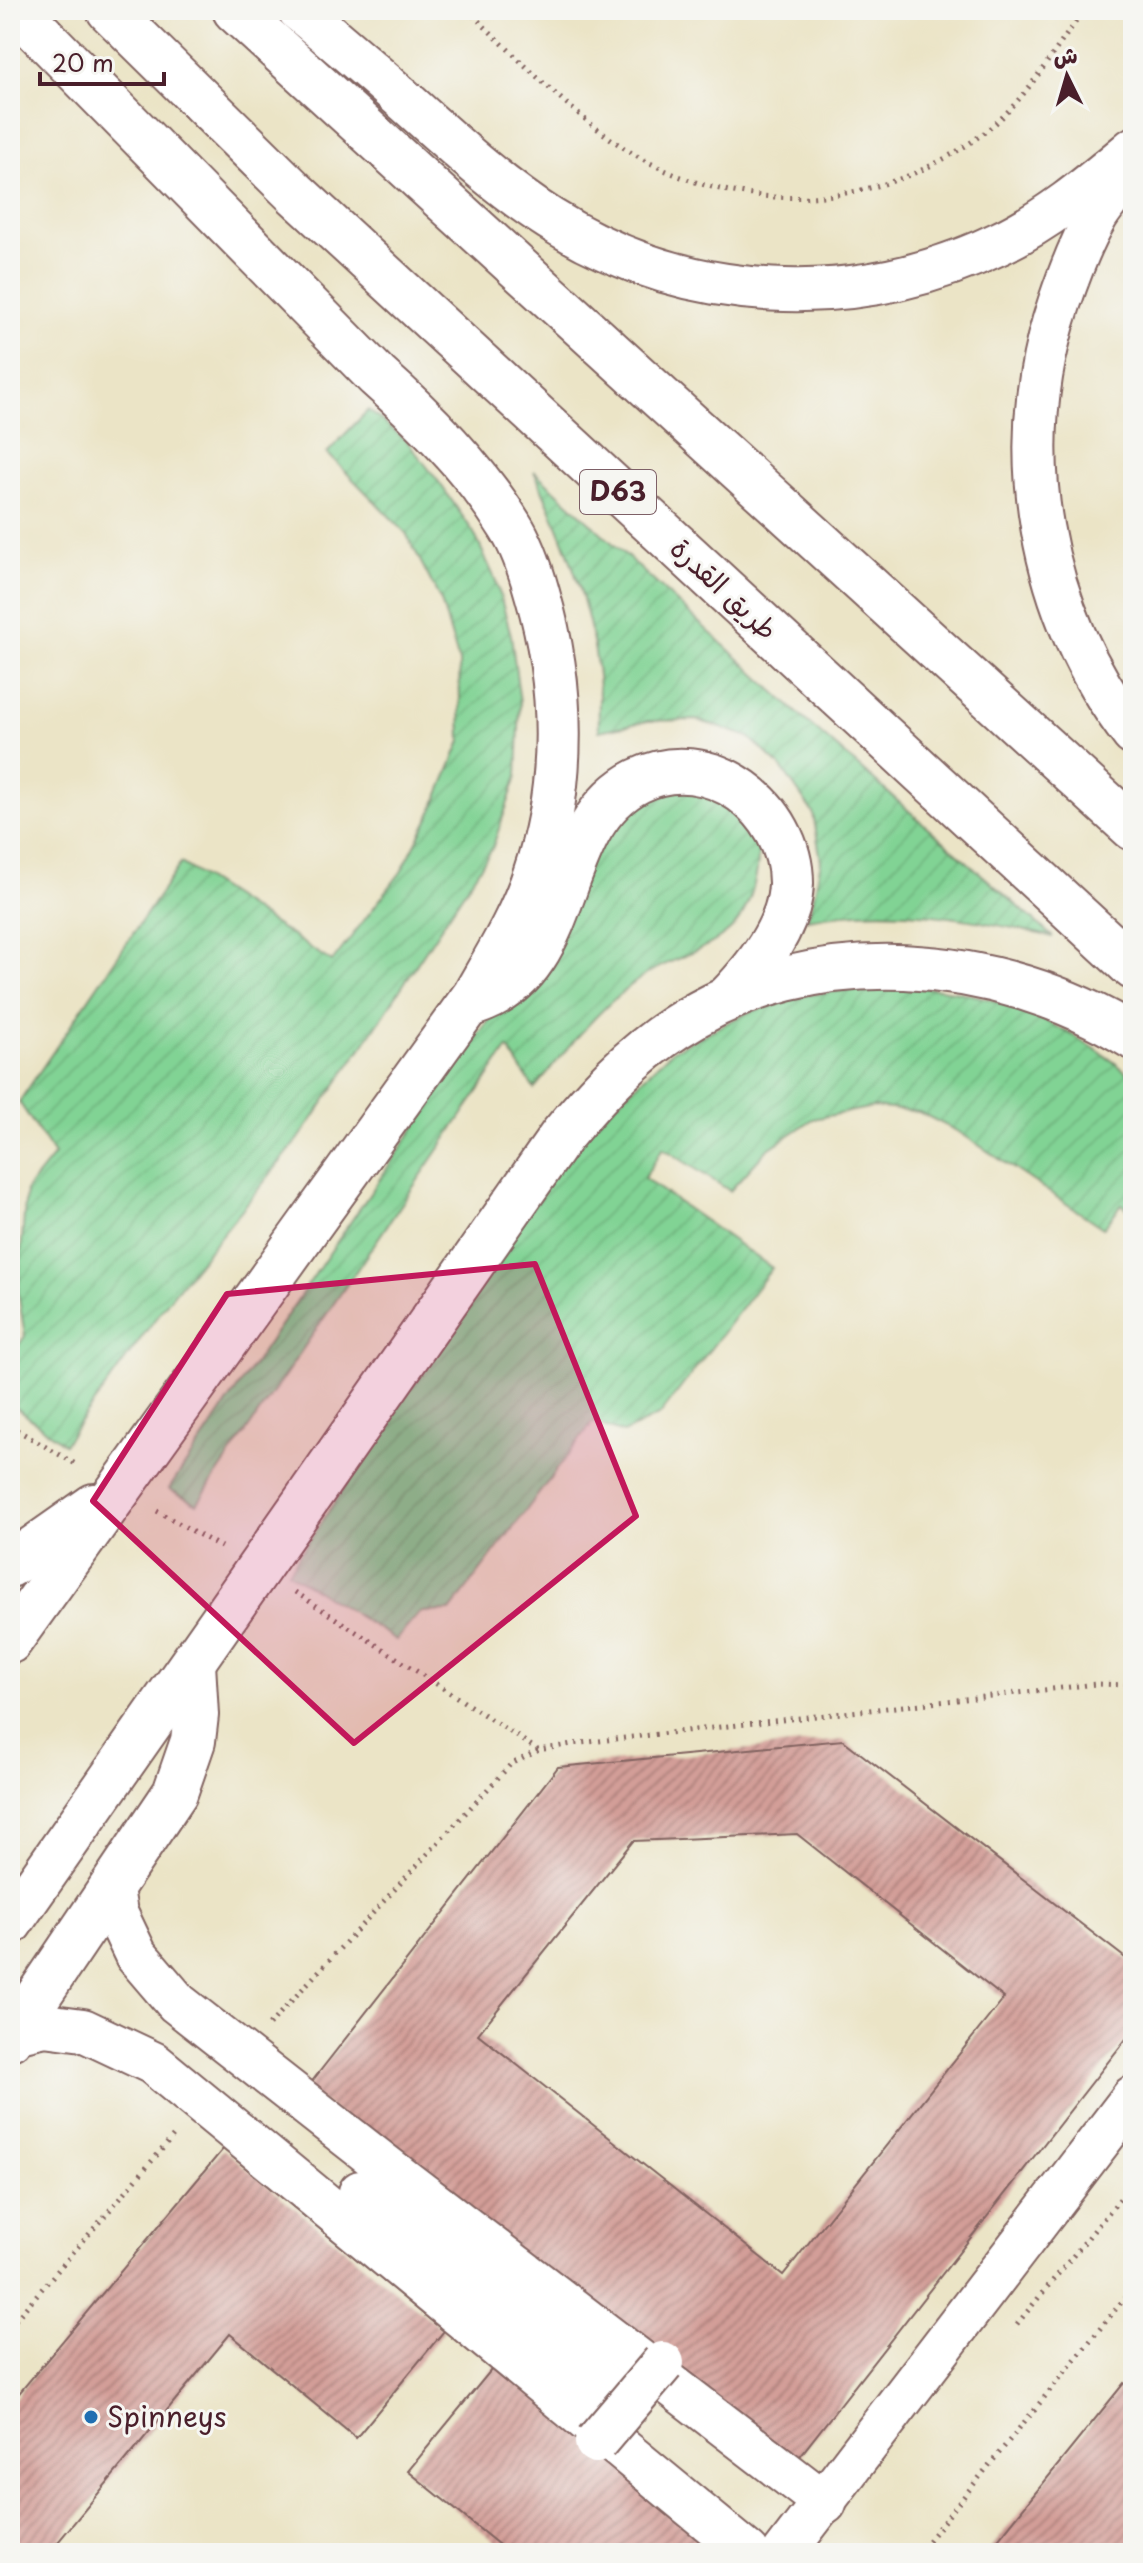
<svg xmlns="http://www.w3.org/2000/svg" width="1143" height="2563" viewBox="0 0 1143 2563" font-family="'Playpen Sans','Playpen Sans Arabic',sans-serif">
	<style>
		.garden { fill: url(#garden-furrows); stroke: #667960; stroke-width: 2 }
		.building { fill: url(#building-hatch); fill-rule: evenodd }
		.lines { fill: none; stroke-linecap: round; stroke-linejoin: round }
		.street-casing { stroke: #826461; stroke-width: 46 }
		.secondary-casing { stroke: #826461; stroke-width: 48 }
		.primary-casing { stroke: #826461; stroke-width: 48 }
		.path { stroke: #826461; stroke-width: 5; stroke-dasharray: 2 6; stroke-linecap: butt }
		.street { stroke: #fff; stroke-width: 42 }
		.secondary { stroke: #fff; stroke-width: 44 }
		.primary { stroke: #fff; stroke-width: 44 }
		.street-bridge-casing { stroke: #826461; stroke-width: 46; stroke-linecap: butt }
		.street-bridge { stroke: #fff; stroke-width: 42 }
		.marked { fill: #c2185b; fill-opacity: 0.2; stroke: #c2185b; stroke-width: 6; stroke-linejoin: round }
		.poi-dot { fill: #1f6fb2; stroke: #f6f6f2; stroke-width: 3 }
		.labels { text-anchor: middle; stroke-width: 6; stroke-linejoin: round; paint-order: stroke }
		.shield { fill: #f6f6f2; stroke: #7e6067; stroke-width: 2 }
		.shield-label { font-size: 26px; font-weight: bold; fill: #4a1f2b }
		.street-label { font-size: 28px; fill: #4a1f2b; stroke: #f6f6f2 }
		.poi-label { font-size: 28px; fill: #4a1f2b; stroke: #f6f6f2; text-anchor: start }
	</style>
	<defs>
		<pattern id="garden-furrows" width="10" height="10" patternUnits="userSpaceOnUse" patternTransform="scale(2)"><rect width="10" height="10" fill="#81d394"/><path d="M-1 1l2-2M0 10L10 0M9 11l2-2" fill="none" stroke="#71b580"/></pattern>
		<pattern id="building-hatch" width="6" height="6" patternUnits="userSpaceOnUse" patternTransform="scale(2)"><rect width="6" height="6" fill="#d39e98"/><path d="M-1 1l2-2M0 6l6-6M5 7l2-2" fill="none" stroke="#ad807c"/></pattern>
	</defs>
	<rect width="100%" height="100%" fill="#f6f6f2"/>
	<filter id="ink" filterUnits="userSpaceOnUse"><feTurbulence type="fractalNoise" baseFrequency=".0125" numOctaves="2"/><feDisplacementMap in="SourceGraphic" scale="16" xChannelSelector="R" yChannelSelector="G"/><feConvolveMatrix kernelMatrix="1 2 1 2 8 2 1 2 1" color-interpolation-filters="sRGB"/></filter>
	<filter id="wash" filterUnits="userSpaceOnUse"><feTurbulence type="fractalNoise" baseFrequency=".006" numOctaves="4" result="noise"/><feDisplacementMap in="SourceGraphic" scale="32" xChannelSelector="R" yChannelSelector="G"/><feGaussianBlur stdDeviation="1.8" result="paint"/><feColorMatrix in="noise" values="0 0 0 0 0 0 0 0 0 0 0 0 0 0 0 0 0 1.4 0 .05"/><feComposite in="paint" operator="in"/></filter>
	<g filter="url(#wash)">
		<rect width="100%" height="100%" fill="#ebe4c6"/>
		<g class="garden">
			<polygon points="368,410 406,440 439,482 474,533 496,581 511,635 520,703 517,776 492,849 373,1031 298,1140 171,1297 64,1444 10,1403 10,1357 25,1336 18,1292 26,1190 54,1155 19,1102 181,863 332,962 401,872 431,814 461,741 459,662 441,601 406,533 327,453"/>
			<path d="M534 471 804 719 1053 937C972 918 890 903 807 919L813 901 821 861 813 813 780 766 749 737 697 720 648 721 599 731C598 713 600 694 598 676 591 604 563 536 534 471Z"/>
			<path d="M648 787C664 788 703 785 715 792 731 801 748 820 755 838 764 863 750 911 731 929 709 950 676 957 650 972 602 1002 570 1046 534 1089L508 1048 197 1504 169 1489 477 1036 540 954 587 850Z"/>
			<path d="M872 987C896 988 922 986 946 990 1013 999 1081 1034 1133 1077V1213L1122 1204 1103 1228 959 1132 919 1112 873 1107 813 1119 767 1150 730 1191 663 1148 644 1178 772 1268 660 1415 623 1433 593 1422 450 1611 420 1612 396 1640 288 1572 573 1144 673 1050 747 1013 807 995Z"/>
		</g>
		<g id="blocks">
			<g class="building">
				<path d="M843 1740 1133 1964V2030L793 2465 306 2089 558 1767ZM797 1834 1004 1998 783 2275 478 2034 633 1841Z"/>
				<polygon points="223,2149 444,2331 356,2438 230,2334 49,2553 10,2553 10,2404"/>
				<polygon points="496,2364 718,2546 712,2553 509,2553 408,2471"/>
				<polygon points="1124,2383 1133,2391 1133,2553 987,2553"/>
			</g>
		</g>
	</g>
	<g filter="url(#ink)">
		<use href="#blocks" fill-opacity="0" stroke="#826461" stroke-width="2"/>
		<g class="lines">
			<g class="street-casing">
				<g id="street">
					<path d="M299 10C335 40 370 70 405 101 451 142 498 186 550 219 687 305 855 313 1000 243 1050 219 1091 184 1133 149"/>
					<path d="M1130 171C1119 186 1107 200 1097 215 1081 242 1069 274 1059 304 1010 450 1039 612 1133 734"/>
					<polyline points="112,1889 116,1913 136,1955 177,2003 384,2165 825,2503"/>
					<polyline points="14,2032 45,2025 83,2030 153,2063 748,2553"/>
					<polyline points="360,2192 627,2404"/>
					<polyline points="784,2553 1133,2097"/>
				</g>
			</g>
			<g class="secondary-casing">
				<g id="secondary">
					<path d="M475 1003C579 969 549 826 638 781 709 745 792 809 791 884 790 927 755 970 727 999"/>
					<polyline points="10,1565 94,1506"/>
					<path d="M10 1641 475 995C497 956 521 918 535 875 566 784 564 685 537 593 531 571 523 546 510 526 475 469 427 420 377 376L17 10"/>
					<path d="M10 1923 562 1135C596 1094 631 1056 676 1027 813 937 998 954 1133 1037"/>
					<polyline points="10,2038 175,1793 193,1741 196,1715 193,1664"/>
				</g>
			</g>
			<g class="primary-casing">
				<g id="primary">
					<polyline points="109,10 295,193 1133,967"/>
					<polyline points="235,10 1133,828"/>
				</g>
			</g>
			<g class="path">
				<path d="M467 10C520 59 571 115 632 153 745 221 888 210 990 128 1029 96 1054 49 1085 10"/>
				<polyline points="10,1426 79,1466"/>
				<polyline points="157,1511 221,1547"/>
				<polyline points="295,1592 538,1750"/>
				<polyline points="269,2025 510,1765 539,1750 572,1744 1096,1684 1128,1685 1133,1689"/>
				<polyline points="1017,2324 1133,2183"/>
				<polyline points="10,2326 176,2133"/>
				<polyline points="918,2553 1133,2288"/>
			</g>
			<use href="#street" class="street"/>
			<use href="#secondary" class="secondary"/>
			<use href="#primary" class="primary"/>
			<g class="street-bridge-casing">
				<polyline id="street-bridge" points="596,2442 663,2363"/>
			</g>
			<use href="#street-bridge" class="street-bridge"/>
		</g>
	</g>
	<path class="marked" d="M535 1264 636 1516 354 1743 93 1501 227 1294Z"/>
	<circle class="poi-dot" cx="91" cy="2417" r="8"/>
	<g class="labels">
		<rect class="shield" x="580" y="470" width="76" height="44" rx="6"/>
		<g class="shield-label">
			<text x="618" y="501">D63</text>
		</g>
		<g class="street-label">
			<text transform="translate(724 589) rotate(43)" y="10">طريق القدرة</text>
		</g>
		<g class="poi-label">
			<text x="107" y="2427">Spinneys</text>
		</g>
	</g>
	<rect width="1143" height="2563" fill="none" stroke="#f6f6f2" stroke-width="40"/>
	<g transform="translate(1067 76) rotate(355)" stroke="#f6f6f2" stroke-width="6" paint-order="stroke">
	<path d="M0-6L14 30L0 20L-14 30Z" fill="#4a1f2b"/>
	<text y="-12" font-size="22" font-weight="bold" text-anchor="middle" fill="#4a1f2b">ش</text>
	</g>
	<path d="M40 72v12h124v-12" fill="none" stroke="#4a1f2b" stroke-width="4"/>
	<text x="52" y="72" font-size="24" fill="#4a1f2b" stroke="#f6f6f2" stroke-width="6" paint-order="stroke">20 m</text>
</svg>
